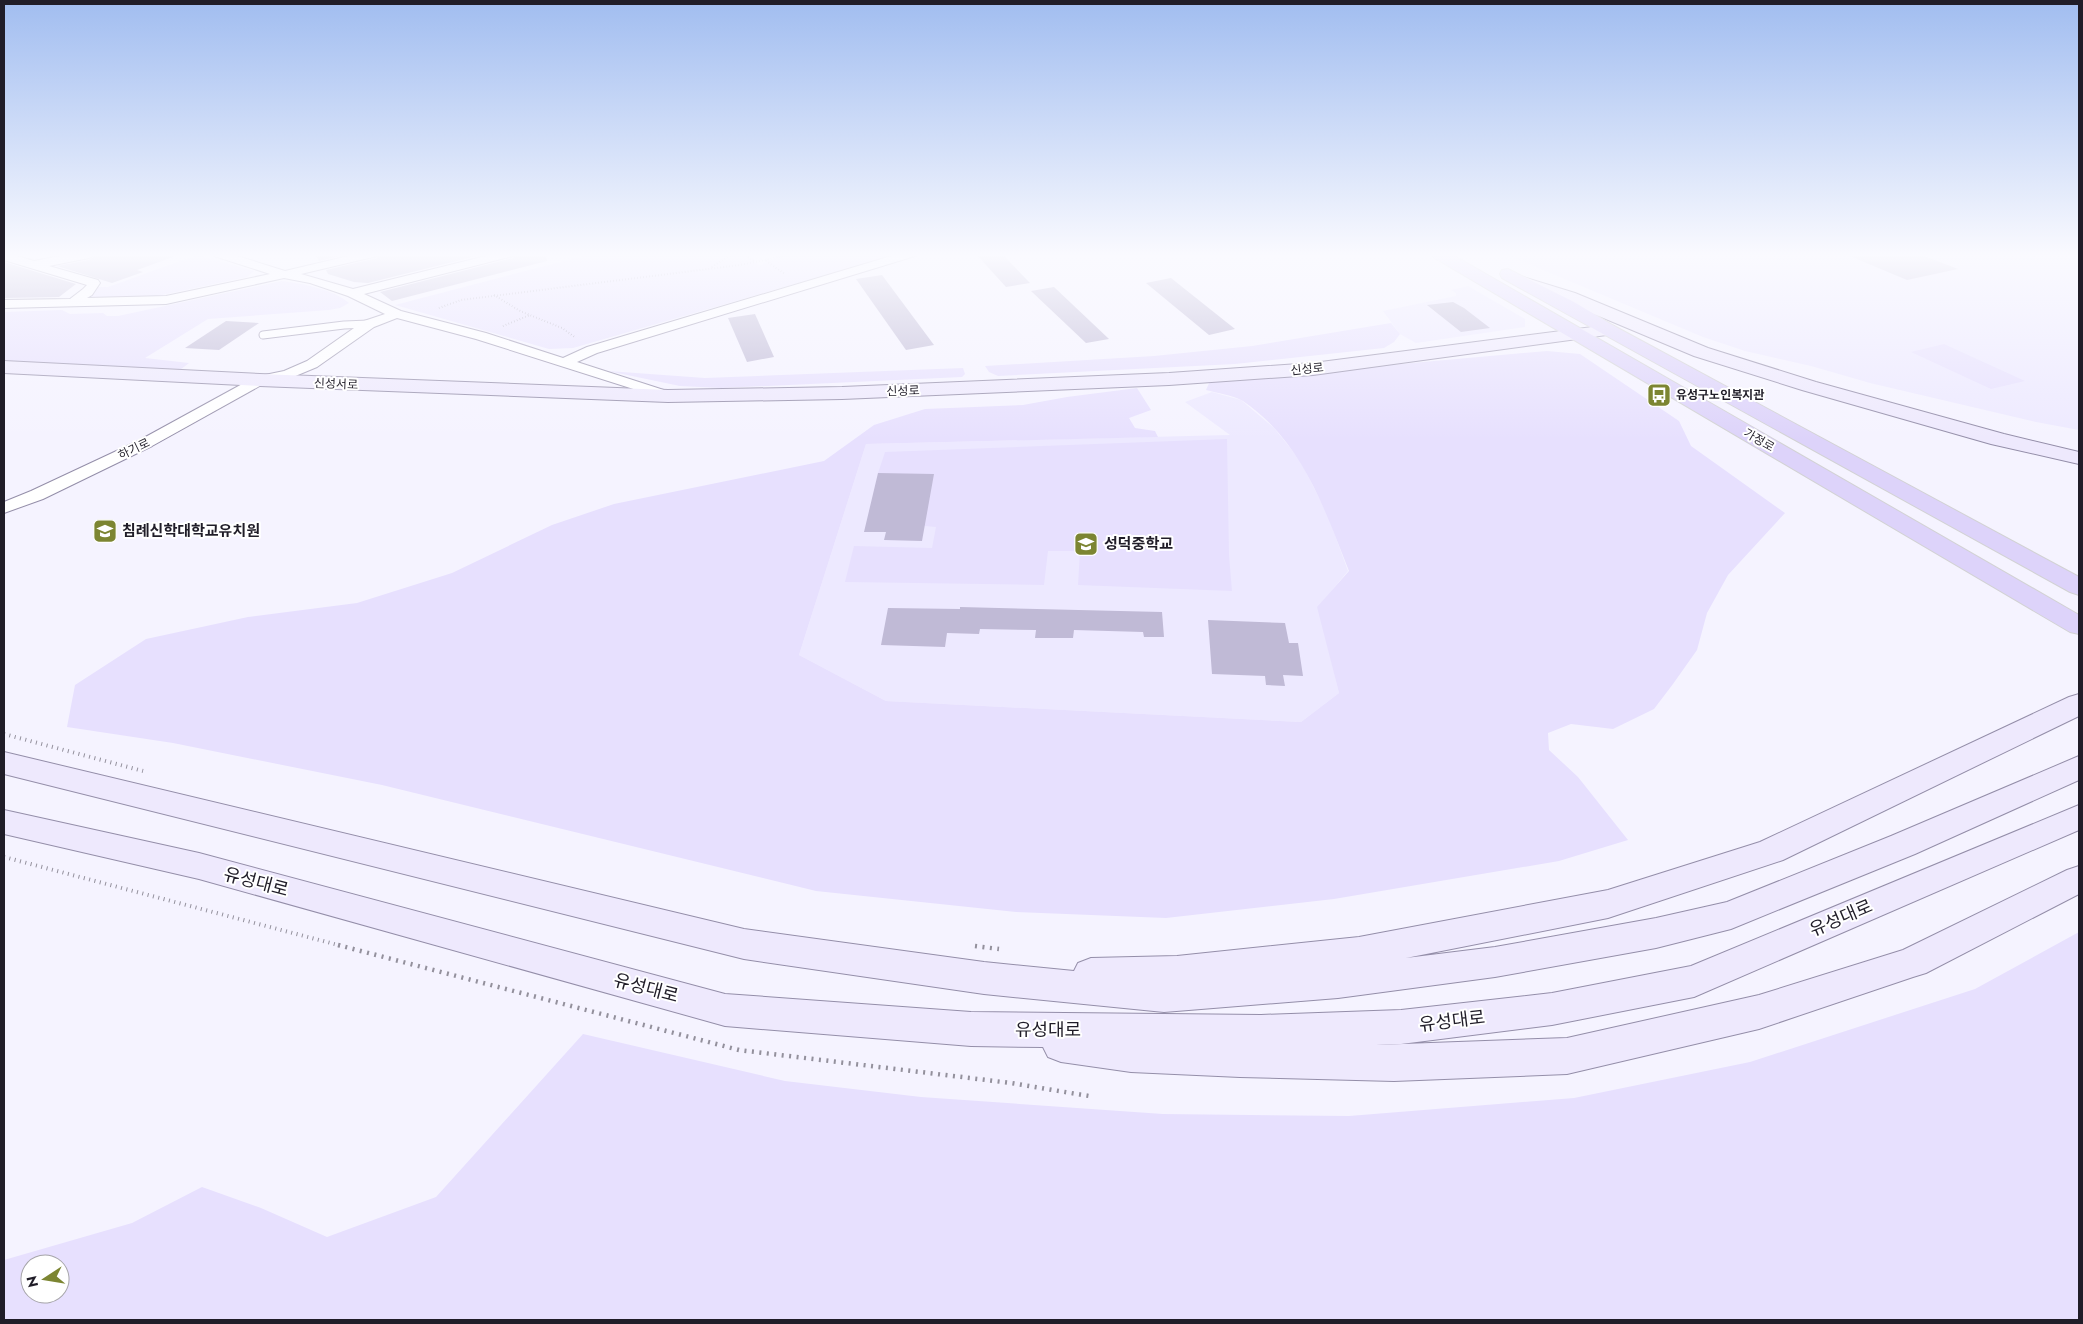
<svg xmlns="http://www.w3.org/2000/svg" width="2083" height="1324" viewBox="0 0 2083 1324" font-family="Jost,'Noto Sans KR',sans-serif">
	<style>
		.built { fill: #ede9ff }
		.green { fill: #e7e0fe; fill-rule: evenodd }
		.building { fill: #c0bad6 }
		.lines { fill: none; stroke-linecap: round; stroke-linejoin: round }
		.lane-casing { stroke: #948ea9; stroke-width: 9 }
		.street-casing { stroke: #948ea9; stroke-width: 2 }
		.secondary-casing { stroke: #948ea9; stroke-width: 2 }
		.primary-casing { stroke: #d2d2d4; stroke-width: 2 }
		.path-far2 { stroke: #93909c; stroke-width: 2; stroke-dasharray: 0.5 2.5; stroke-linecap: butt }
		.path-far1 { stroke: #93909c; stroke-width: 4; stroke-dasharray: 1 4.5; stroke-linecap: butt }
		.path { stroke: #93909c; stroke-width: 4.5; stroke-dasharray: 2 5.5; stroke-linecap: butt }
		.lane { stroke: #fff; stroke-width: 7 }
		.street { fill: #fff; fill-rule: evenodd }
		.secondary { fill: #eee9fd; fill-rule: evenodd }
		.primary { fill: #ddd3fa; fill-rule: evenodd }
		.labels { text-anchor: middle; stroke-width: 4; stroke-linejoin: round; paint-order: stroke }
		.far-street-label { font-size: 12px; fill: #201d28; stroke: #fff }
		.far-poi-label { font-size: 12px; font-weight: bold; fill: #201d28; stroke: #fff; text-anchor: start }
		.poi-label { font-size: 15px; font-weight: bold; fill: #201d28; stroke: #fff; text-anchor: start }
		.near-street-label { font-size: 18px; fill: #201d28; stroke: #fff }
	</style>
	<rect width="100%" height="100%" fill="#f5f3ff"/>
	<g class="built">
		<polygon points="1505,254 2072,254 2079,257 2079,430 2036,422 1870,383 1811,366 1745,351 1703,337"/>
		<polygon points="1468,286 1525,319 1525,327 1416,343 1400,334 1383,311 1456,296 1456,293 1451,290"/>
		<polygon points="1212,392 1241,400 1274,428 1300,460 1328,516 1348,571 1318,607 1339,693 1301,722 886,701 799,655 866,444 1230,435 1185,402"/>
	</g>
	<g class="green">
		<polygon points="591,254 748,254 759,266 782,254 899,254 573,348 549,349 395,305"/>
		<polygon points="197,255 254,271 247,277 153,297 82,299 97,287 108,287"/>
		<path d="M282 281C301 283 335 290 349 303L340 308 329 310 208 319 145 358 189 363 180 370 4 361V312L62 310 70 314 103 313 107 316H118Z"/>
		<polygon points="1391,323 1400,334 1394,342 1384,348 1235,364 998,376 989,372 985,366 1154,356 1252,346"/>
		<polygon points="1944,344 2025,381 1991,389 1911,352"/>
		<path d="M1547 351 1580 354 1679 421 1691 446 1785 513 1728 575 1707 613 1697 650 1673 684 1654 709 1613 729 1571 724 1548 733 1549 750 1578 777 1628 840 1559 861 1334 899 1166 918 1016 912 816 891 382 785 173 743 67 727 75 685 146 639 248 617 357 603 452 573 552 525 614 504 824 461 874 425 925 409 1023 405 1067 397 1137 388 1151 410 1129 418 1135 428 1155 431 1158 437 866 444 799 655 886 701 1301 722 1339 693 1317 607 1349 571C1324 508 1302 441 1243 401 1233 395 1217 393 1206 390L1210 381Z"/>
		<polygon points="963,368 965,374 962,377 721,388 680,386 608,371 705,378"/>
		<polygon points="1227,439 1229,555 1232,591 1078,585 1080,551 1048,551 1044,585 845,582 854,546 932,548 936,527 925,526 878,473 885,452"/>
		<path d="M2079 932V1320H4V1260L132 1223 202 1187 261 1208 327 1237 436 1197 583 1034 785 1081 921 1097 1163 1114 1349 1116 1574 1098 1750 1062 1975 989ZM30 1264H60V1294H30Z"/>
	</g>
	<g class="building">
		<polygon points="97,254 172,254 173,257 137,270 143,272 112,283 57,266 89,260"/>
		<polygon points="314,254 348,254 319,261"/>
		<polygon points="381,254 485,254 368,283 354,282 328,274 326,270 377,258"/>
		<polygon points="517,254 546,254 547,261 392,301 380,292 513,258"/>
		<polygon points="976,254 1002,254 1030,283 1006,287"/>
		<polygon points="1845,254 1919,254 1958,269 1907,280"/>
		<polygon points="4,262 76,284 59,297 4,298"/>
		<polygon points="882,275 934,345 906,350 856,279"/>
		<polygon points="1171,278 1235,329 1209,335 1146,283"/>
		<polygon points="1054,287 1109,339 1086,343 1031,291"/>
		<polygon points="1453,302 1464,308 1490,328 1461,332 1427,305"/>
		<polygon points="755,314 774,357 747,362 728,318"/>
		<polygon points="226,321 259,323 219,350 185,348"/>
		<polygon points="878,473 934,474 922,541 884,540 886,532 864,532"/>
		<polygon points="960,607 1162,612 1164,637 1144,637 1143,632 1074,630 1073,638 1035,638 1036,630 980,629 979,634 947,633 945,647 881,645 888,608 960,609"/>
		<polygon points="1208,620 1285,623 1289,643 1298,643 1303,676 1283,675 1285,686 1266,685 1265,676 1212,674"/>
	</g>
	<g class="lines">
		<g class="lane-casing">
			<polyline id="lane" points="263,335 344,325 369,324"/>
		</g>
		<g class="street-casing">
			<polygon id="street" points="4,254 11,254 34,261 70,254 95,254 89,258 49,266 98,280 100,283 92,295 87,298 166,296 270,274 214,256 212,254 231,254 285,271 357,254 379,254 377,256 301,274 353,289 494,254 515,254 513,256 364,294 401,311 486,333 563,358 587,347 898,254 917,254 915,256 597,353 577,362 673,393 675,396 673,399 668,400 476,339 397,318 374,327 317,367 293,377 265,383 152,446 43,499 4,513 4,502 31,491 140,440 255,377 284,371 307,361 364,321 385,314 348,296 310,283 284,278 166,304 4,308 4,300 70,299 83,289 87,285 4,260"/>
		</g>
		<g class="secondary-casing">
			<g id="secondary">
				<polygon points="1523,277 1575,293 1708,348 1816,382 2004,434 2079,452 2079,464 1991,444 1802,390 1694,356 1563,301 1517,286 1515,282 1517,278"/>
				<polygon points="1608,325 1614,326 1617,330 1614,334 1313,375 1169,385 842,399 668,402 260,386 4,373 4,361 260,374 668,390 842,387 1169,373 1313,363"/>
				<polygon points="2079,694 2079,716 1783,860 1608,918 1406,958 1495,947 1656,918 1727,902 1891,836 2079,756 2079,780 1915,854 1731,929 1656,948 1495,977 1338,998 1164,1012 984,994 744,959 4,774 4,752 744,929 984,962 1074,971 1078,963 1091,958 1177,956 1359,937 1608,890 1760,842 2069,697"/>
				<polygon points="2079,805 2079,830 1694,997 1552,1025 1401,1044 1376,1045 1567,1038 1759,995 1903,950 2067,870 2079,866 2079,894 1926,973 1913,977 1759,1029 1567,1074 1394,1081 1240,1077 1131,1072 1061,1062 1048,1057 1043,1047 971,1046 725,1026 199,879 4,834 4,810 199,853 725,994 971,1012 1261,1015 1401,1010 1552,993 1691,966"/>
			</g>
		</g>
		<g class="primary-casing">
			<g id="primary">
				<polygon points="1431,254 1451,254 2079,615 2079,634 2070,632 1433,257"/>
				<polygon points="1508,269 1574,302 1614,326 2079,577 2079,595 2070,592 1502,278 1500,274 1502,270"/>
			</g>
		</g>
		<g class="path-far2">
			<polyline points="743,254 755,262"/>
			<polyline points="766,261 785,274"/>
			<polyline points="712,267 732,254"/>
			<polyline points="494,295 520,311 562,328 576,338"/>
			<polyline points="439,308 461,300 740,265 794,254"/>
			<polyline points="503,326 530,315"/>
		</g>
		<g class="path-far1">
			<polyline points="4,734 143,771"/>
			<polyline points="4,857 342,946"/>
		</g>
		<g class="path">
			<polyline points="338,945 739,1050 1011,1083 1089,1096"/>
			<polyline points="975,946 999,949"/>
		</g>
		<use href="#lane" class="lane"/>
		<use href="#street" class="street"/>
		<use href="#secondary" class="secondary"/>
		<use href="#primary" class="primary"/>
	</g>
	<linearGradient id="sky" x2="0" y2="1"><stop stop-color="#a1bdf0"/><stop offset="0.58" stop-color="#fafaff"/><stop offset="1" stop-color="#fafaff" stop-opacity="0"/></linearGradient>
	<rect width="2083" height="440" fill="url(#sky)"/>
	<defs>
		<g id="bus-square" transform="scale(1.25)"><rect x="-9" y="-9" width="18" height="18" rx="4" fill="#7c8532" stroke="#fff"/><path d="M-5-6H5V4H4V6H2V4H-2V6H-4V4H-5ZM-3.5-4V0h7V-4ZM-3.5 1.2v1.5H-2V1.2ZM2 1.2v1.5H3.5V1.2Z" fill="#fff"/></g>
		<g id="school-square" transform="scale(1.25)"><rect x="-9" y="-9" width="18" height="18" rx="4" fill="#7c8532" stroke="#fff"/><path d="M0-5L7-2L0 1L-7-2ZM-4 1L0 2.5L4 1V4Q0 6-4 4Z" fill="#fff"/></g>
	</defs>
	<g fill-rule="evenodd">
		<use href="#bus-square" x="1659" y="395"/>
		<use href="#school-square" x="105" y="531"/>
		<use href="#school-square" x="1086" y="544"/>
	</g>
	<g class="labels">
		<g class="far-street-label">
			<text transform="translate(1307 369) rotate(-6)" y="4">신성로</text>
			<text transform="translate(336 384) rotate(2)" y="4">신성서로</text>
			<text transform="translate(903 391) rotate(-2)" y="4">신성로</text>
			<text transform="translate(1759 440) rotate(30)" y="4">가정로</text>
			<text transform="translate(134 449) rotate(-26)" y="4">하기로</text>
		</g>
		<g class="far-poi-label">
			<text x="1676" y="399">유성구노인복지관</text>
		</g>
		<g class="poi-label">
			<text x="122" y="536">침례신학대학교유치원</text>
			<text x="1104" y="549">성덕중학교</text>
		</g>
		<g class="near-street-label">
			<text transform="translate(256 882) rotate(15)" y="6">유성대로</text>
			<text transform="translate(1841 918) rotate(-23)" y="6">유성대로</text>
			<text transform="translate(646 988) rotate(15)" y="6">유성대로</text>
			<text transform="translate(1452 1021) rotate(-7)" y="6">유성대로</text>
			<text x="1048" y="1036">유성대로</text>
		</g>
	</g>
	<rect width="2083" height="1324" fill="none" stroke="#201d28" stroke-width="10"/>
	<g transform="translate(45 1279) rotate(258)"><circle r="24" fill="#ffffff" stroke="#a6a5a9"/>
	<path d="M0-4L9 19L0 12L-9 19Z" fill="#7c8532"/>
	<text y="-8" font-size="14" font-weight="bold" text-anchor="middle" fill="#201d28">N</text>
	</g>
</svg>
